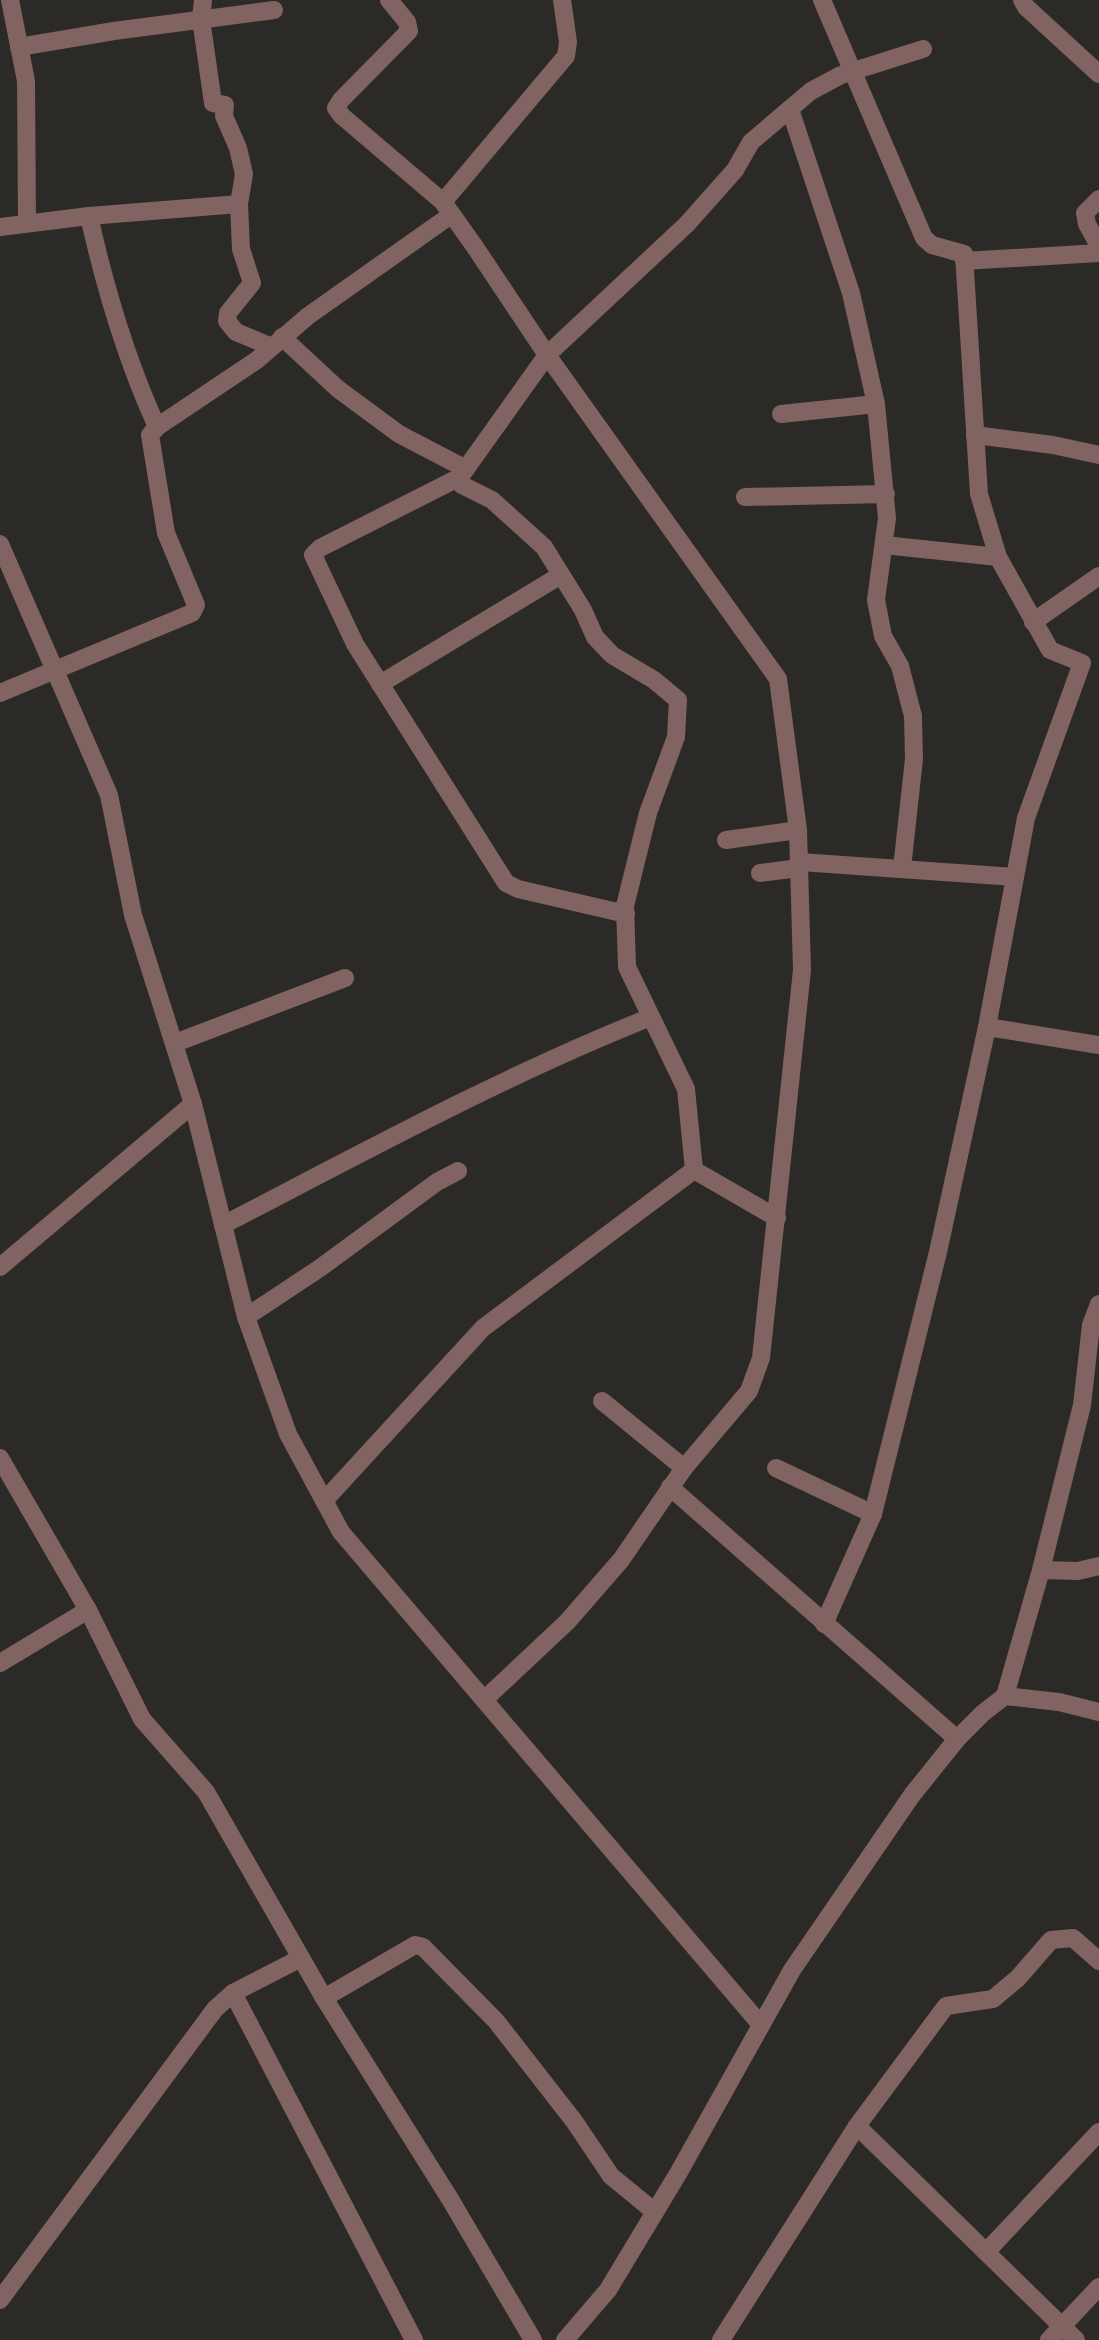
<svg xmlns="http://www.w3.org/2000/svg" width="1099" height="2340" viewBox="0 0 1099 2340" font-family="'Open Sans',sans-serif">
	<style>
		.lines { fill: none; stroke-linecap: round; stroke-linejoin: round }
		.street { stroke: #816361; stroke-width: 18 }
	</style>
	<rect width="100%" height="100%" fill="#2c2a26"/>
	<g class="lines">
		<g class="street">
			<polyline points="10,0 26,81 27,223"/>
			<polyline points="203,0 201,19 213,103 225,105 224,116 238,148 244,174 239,204 241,249 252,283 228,313 227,321 236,332 272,347"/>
			<polyline points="389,0 407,22 409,31 341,100 336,108 342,116 443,202 475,247 547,355 778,679 798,830 802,970 761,1358 749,1391 684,1468 621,1560 567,1622 485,1699"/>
			<polyline points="822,0 924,238 932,245 964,254 979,494 998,557 1050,650 1082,663 1026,818 987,1027 938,1252 873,1514 824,1624"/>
			<polyline points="1022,0 1026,7 1099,74"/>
			<polyline points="19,47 114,31 274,10"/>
			<polyline points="790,109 851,293 876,404 887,518 876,600 883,636 900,666 913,716 914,759 902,868"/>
			<polyline points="1099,199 1085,213 1087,224 1099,246"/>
			<polyline points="443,202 566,56 568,42 562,0"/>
			<path d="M89 216C105 288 126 359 157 427"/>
			<polyline points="0,227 89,216 239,204"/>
			<polyline points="964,261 1099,253"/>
			<polyline points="282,337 338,389 399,434 466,469"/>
			<polyline points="781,414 876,404"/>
			<polyline points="975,435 1053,445 1099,455"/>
			<polyline points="460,477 462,485 492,500 544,547 583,610 595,637 612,655 654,680 678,700 676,737 648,813 625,906 627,967 686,1089 694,1170"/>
			<polyline points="745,497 886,494"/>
			<polyline points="0,544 109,795 133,915 193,1104 0,1267"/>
			<polyline points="884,545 998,557"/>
			<polyline points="1033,622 1099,576"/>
			<polyline points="380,684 561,575"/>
			<polyline points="0,693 192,613 196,605 166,533 150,435 157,427 257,360 308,316 451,215"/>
			<polyline points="726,840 798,830"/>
			<polyline points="800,862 1015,877"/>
			<polyline points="760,873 799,868"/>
			<polyline points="626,914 518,889 506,883 355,644 313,555 320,548 460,477 547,355 687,224 735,170 751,142 811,91 841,75 923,49"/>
			<polyline points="987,1027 1099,1045"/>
			<polyline points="175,1043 345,978"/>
			<polyline points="193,1104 246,1317 288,1434 341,1532 761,2025"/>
			<path d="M223 1225C364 1152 503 1076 651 1017"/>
			<polyline points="246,1317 320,1268 437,1182 458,1171"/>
			<polyline points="602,1401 684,1468"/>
			<polyline points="0,1458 88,1610 142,1719 206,1792 324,1998 450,2199 533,2340"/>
			<polyline points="776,1468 873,1514"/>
			<polyline points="670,1487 957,1739"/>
			<polyline points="324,1501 483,1328 694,1170 777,1218"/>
			<polyline points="1041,1570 1078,1571 1099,1566"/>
			<polyline points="0,1663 88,1610"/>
			<polyline points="1005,1696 1041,1570 1082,1405 1091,1325 1099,1304"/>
			<polyline points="233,1993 301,1958"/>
			<polyline points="324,1998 415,1945 423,1947 496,2021 574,2121 611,2176 655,2212"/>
			<polyline points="857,2126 1076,2340"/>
			<polyline points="986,2252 1099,2132"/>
			<polyline points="0,2300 215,2009 233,1993 414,2340"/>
			<polyline points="565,2340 608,2290 679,2172 792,1970 912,1795 957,1739 983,1713 1005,1696 1059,1702 1099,1712"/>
			<polyline points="721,2340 857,2126 946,2006 993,1999 1018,1978 1051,1940 1073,1938 1099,1961"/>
			<polyline points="1049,2340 1099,2287"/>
		</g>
	</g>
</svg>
